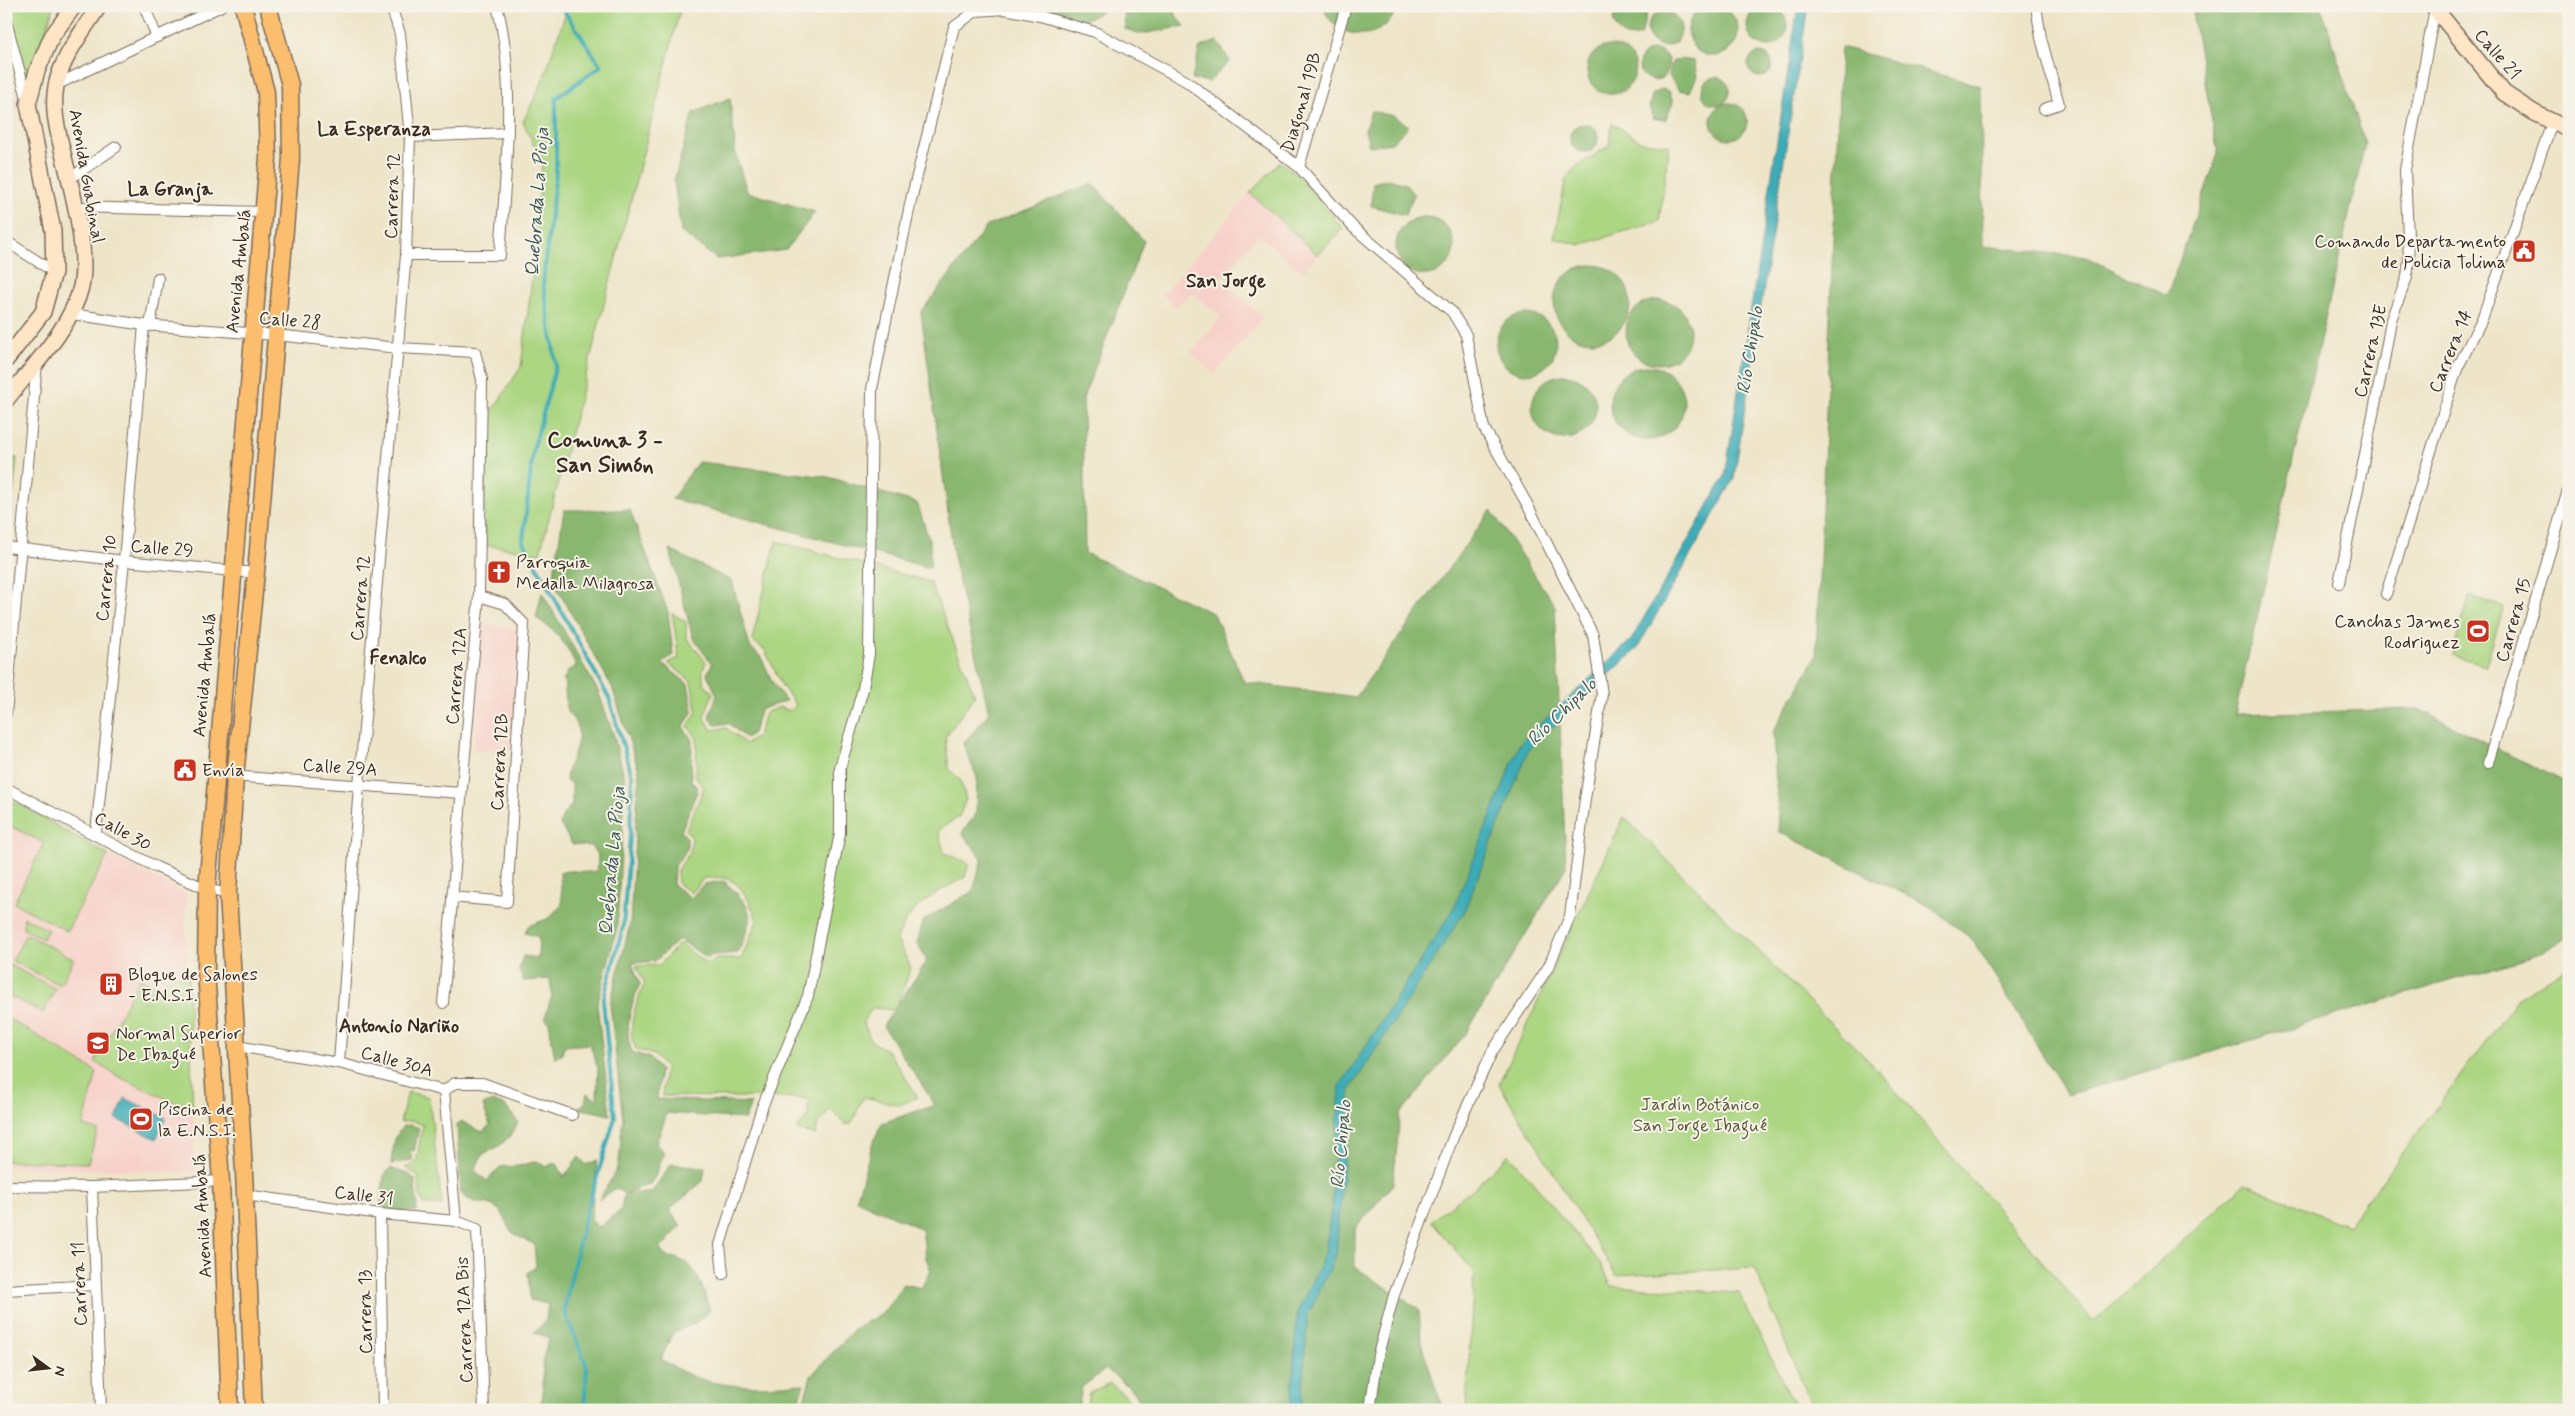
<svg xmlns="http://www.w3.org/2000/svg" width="2575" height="1416" viewBox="0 0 2575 1416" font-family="Mynerve,sans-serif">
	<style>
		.built { fill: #f7d1c9 }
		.green { fill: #acd682; stroke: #748050 }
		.forest { fill: #89b770; stroke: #627047 }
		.water { fill: #3bacb7; stroke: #3b6b6a }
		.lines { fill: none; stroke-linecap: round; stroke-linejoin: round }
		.stream { stroke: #3bacb7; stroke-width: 4 }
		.street-casing { stroke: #7a6b5a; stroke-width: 12 }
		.secondary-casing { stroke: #7a6b5a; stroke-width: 18 }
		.primary-casing { stroke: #7a6b5a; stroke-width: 19 }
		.street { stroke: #fff; stroke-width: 10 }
		.secondary { stroke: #fde5c5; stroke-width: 15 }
		.primary { stroke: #fbbd6e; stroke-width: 16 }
		.labels { text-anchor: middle; stroke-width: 4; stroke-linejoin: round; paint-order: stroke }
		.street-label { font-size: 18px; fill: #3b2a1e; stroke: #f7f3e8 }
		.poi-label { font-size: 18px; fill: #3b2a1e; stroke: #f7f3e8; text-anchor: start }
		.park-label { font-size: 18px; fill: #575537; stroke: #f7f3e8 }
		.neighbourhood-label { font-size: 19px; font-weight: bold; fill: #3b2a1e; stroke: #f7f3e8 }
		.water-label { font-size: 19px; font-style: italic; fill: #3b5854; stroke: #f7f3e8 }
		.district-label { font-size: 22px; font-weight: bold; fill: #3b2a1e; stroke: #f7f3e8 }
	</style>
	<rect width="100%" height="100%" fill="#f7f3e8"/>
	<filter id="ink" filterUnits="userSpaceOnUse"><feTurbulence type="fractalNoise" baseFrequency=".02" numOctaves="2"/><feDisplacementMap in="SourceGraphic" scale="10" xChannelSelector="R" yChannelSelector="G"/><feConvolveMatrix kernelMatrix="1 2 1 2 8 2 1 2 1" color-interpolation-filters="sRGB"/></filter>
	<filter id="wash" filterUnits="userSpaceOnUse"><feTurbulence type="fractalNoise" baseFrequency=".0096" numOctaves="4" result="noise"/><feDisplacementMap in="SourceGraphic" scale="20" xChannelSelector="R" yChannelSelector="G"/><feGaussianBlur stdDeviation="1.12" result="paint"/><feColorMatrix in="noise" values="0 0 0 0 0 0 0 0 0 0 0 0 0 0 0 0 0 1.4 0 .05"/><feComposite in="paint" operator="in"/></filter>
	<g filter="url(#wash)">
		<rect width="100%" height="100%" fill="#eee5c9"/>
		<g class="built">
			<polygon points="1250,193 1318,255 1302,272 1258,234 1220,280 1263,317 1215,374 1191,353 1221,317 1191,292 1177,308 1162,295"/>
			<polygon points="483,622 516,631 520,670 513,750 473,751"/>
			<polygon points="6,797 108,855 186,893 186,946 196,1172 6,1167"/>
		</g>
		<g class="green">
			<polygon points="7,6 54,6 38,55 24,84"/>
			<polygon points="568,6 681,6 540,553 485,545 483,425 521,367 532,279 542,163 523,122 543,80"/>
			<polygon points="1612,123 1642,142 1669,145 1659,221 1580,245 1554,238 1566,178 1577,166 1609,146"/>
			<polygon points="1280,162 1296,174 1343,228 1318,255 1250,193"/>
			<polygon points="6,457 17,458 10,522 6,522"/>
			<path d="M776 541 930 582 975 696 945 737 949 769 960 780 966 799 959 817 938 830 944 853 969 863 965 877C935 894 908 905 897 940L911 968 895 1010 873 1008 863 1021 871 1041 888 1051 918 1097 900 1105 864 1097C857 1107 857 1117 850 1124H844L835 1113 829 1110 817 1126 816 1135 796 1130 809 1115 807 1107 811 1101 802 1098 662 1096 665 1068 654 1055 636 1049C625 1030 637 1001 645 983L636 966 659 965 680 943 706 964 716 959H741L757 921C752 906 742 881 724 878 718 877 710 878 704 878L692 893 678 884 677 870 690 852 692 837 686 830 704 788 696 778 697 738 688 726 697 712 691 681 668 663 679 658 672 613 686 622V637L706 662C700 676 702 684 713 693L704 717 712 730 726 728 746 744 758 736 765 713 779 707 790 711 796 705 782 686 765 650 752 640Z"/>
			<polygon points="2470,596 2504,607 2486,665 2452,655"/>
			<polygon points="6,797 108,855 67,931 14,903 44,843 6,824"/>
			<polygon points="1624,817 1877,1069 2094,1322 2245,1184 2348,1226 2518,998 2569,965 2569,1410 1810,1410 1812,1406 1754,1268 1616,1275 1499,1084"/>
			<polygon points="24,917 48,930 43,939 23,929"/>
			<polygon points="26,934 74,959 60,985 12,961"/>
			<polygon points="10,965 56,989 43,1013 6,994 6,972"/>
			<polygon points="188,974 193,1111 119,1077 95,1062 140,978 160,988 167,978"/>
			<polygon points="6,1017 97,1072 83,1126 98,1130 88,1163 6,1161"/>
			<polygon points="408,1092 429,1097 442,1205 424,1205 420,1194 418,1176 405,1168 416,1163 423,1125 413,1121 400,1122"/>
			<polygon points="1509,1154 1601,1264 1611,1286 1739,1293 1795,1407 1793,1410 1466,1410 1474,1272 1431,1221 1473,1189"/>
			<polygon points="1110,1383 1127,1397 1135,1410 1086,1410 1089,1393"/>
		</g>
		<g class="forest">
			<circle cx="1767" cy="26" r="20"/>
			<circle cx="1713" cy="31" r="25"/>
			<path d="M1030 6H1108C1096 17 1075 26 1059 21 1049 17 1041 9 1030 6Z"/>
			<polygon points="1128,6 1173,6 1177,17 1185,26 1142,34 1125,29 1124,9"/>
			<path d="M1323 6H1397C1386 45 1334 42 1323 6Z"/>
			<path d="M1617 6 1648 8 1641 35C1627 40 1616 34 1613 19Z"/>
			<polygon points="2191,6 2321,6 2365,144 2235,714 2418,709 2569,784 2569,934 2544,953 2067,1095 1973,940 1929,906 1779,832 1773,732 1816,657 1841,47 1981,86 1983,246 2086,257 2167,296 2218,154"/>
			<circle cx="1664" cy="29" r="17"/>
			<polygon points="1217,41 1230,61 1209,82 1192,79 1200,47"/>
			<circle cx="1611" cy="70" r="24"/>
			<circle cx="1654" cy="65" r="15"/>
			<circle cx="1760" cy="65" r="12"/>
			<polygon points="1679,59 1694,61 1697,76 1690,92 1679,90 1669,76 1672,62"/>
			<circle cx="1716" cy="91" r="14"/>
			<polygon points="1662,89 1669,91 1673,103 1665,120 1653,118 1649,107 1652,95"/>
			<polygon points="730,98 736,156 747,192 815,212 786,250 717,259 681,232 674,181 693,113"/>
			<circle cx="1729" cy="121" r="18"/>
			<polygon points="1371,111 1394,116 1409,126 1392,143 1369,146 1365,130"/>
			<circle cx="1584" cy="138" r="14"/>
			<polygon points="1388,179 1405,184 1414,195 1405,215 1371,206 1373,183"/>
			<path d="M1092 183 1144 241 1083 398 1085 553 1214 614 1244 682 1356 697 1491 510 1555 606 1566 867 1467 1032 1400 1114 1393 1184 1355 1229V1267L1419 1309 1421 1343 1443 1410H1145L1133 1390 1106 1369 1082 1387 1078 1410H801L811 1376 855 1328 883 1313 904 1284 921 1288 931 1271 926 1258 922 1229 856 1200C865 1174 869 1147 882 1123L935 1105 883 1026 927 961 917 943 924 920 973 891 982 859 962 833 976 814 977 777 963 744 989 713 955 565 921 312 987 226Z"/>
			<circle cx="1425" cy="246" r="29"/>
			<circle cx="1592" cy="303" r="38"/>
			<circle cx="1658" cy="332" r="32"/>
			<circle cx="1526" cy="344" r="30"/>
			<circle cx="1647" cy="403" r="37"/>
			<circle cx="1564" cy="407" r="32"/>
			<polygon points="698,462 828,477 917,503 930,542 930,568 672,499"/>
			<path d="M564 510H630L668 612 673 655 662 663 688 684 693 711 683 727 692 740 691 780 698 789 681 831 687 838V849L674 867 673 885 691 898 704 884 724 881C756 911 754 914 738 953L713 955 707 958 679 939 655 961 632 963 640 984C631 1004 623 1031 632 1052L650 1058 660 1070 657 1099 751 1103 745 1119 667 1113 656 1144 664 1152 656 1175 650 1184 626 1193H651L671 1164 705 1167 703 1181 669 1210 681 1226 660 1249 667 1257C697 1258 702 1287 710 1311L695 1323 672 1334 661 1359C711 1393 747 1386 804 1384L795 1410H537L543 1397V1358L549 1337 534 1333 546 1320 548 1304 530 1300 528 1272 536 1267 534 1244C526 1240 513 1236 508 1227 505 1219 504 1213 496 1208 484 1199 476 1208 461 1193L457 1125 461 1121 482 1132 490 1125 483 1105 493 1101 505 1106 518 1122C511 1138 500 1148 484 1153L474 1170 487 1181 500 1167 519 1166 537 1161 546 1167 556 1162 564 1177 579 1157 586 1165 597 1160 591 1218 598 1228 621 1210 624 1194 616 1188 599 1200C605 1188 615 1176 618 1164 622 1150 620 1134 623 1119L610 1004 630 924 639 771 612 687 553 581Z"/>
			<polygon points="670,550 732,581 750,647 761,657 773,683 786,701 761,709 753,733 746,738 728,723 715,725 709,717 717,695 707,674 712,664 693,638"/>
			<path d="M542 592 598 691 613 733 625 780 617 928 597 1004 610 1115 578 1108 585 1103 587 1093 597 1100 598 1069 590 1044 564 1046 562 1054 555 1058 549 1023 545 1017 552 996 550 979 523 981 519 969 523 956 538 958 539 937 525 933 528 926 547 919 562 905 560 873C575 867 585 876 597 870L598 855 591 846 572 844 560 824 564 813 572 805V783L566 781C567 756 593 736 567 712L564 679 569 670 576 667C569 645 555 630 536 618Z"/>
			<polygon points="411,1125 419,1128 414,1151 409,1150 413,1160 391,1164 395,1138 403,1126"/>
			<path d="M390 1168 408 1174 415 1179C414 1190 419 1200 416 1211L379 1213 384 1176Z"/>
		</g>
		<g class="water">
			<polygon points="1798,6 1808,6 1734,479 1637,649 1529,749 1463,914 1350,1090 1336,1256 1308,1315 1301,1410 1291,1410 1297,1313 1325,1253 1332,1204 1340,1086 1453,910 1520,743 1631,640 1725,476"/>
			<polygon points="125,1098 166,1118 156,1139 116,1119"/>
		</g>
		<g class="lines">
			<polyline class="stream" points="561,6 601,66 556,98 556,172 543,282 556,365 533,451 523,541 609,698 632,776 630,835 623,927 603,1001 615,1118 585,1216 564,1310 587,1367 584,1410"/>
		</g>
	</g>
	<g filter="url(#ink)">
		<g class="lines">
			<g class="street-casing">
				<g id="street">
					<polyline points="144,6 157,37"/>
					<polyline points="2036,6 2041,38 2059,104 2044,109"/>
					<polyline points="6,21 28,102"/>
					<polyline points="56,85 221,6"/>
					<polyline points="410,137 508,133"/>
					<polyline points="1299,167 1346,6"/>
					<polyline points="69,179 116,147"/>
					<polyline points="75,207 264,212"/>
					<polyline points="6,241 54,272"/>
					<path d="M406 255H500C505 180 517 79 497 6"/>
					<polyline points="72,314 144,325 276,335 398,348 475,352 482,379 479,596 443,1003"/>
					<polyline points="150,326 158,278"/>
					<polyline points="6,547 124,561 256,573"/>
					<polyline points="2339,583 2385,355 2391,320 2407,277 2409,259 2405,170 2435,8"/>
					<polyline points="2386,594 2457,369 2482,319 2552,123"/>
					<polyline points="6,714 37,362"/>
					<polyline points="2488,763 2569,487"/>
					<polyline points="230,776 461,793"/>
					<polyline points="6,788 156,867 207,889 228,894"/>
					<polyline points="96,833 124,561 144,325"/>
					<polyline points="452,897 507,902 524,624 505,604 479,596"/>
					<polyline points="236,1046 339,1063 444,1091 455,1083 482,1083 572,1115"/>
					<polyline points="339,1063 359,785 406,255 410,137 400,34 391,6"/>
					<polyline points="444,1091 456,1221"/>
					<polyline points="6,1186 92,1187 221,1181"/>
					<polyline points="92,1187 101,1410"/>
					<polyline points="245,1195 380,1214 456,1221 477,1229 484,1410"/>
					<polyline points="380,1214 383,1410"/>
					<polyline points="723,1274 720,1245 761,1110 808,996 840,833 840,768 863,689 869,654 872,389 911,200 954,27 976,11 1005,9 1040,16 1095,32 1186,81 1299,167 1353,227 1452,312 1466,335 1484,428 1527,504 1593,635 1602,694 1585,799 1570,916 1549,966 1492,1052 1454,1135 1394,1295 1378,1355 1370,1410"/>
					<polyline points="6,1290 95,1285"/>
				</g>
			</g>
			<g class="secondary-casing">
				<g id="secondary">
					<polyline points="2433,6 2504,93 2533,112 2569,130"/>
					<polyline points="6,360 43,312 54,272 53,231 28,104 37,71 52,36 74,6"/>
					<path d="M6 400C32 367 71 328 81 287 89 249 71 187 62 149 57 128 52 108 56 86 62 57 83 31 99 6"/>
				</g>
			</g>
			<g class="primary-casing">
				<g id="primary">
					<polyline points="230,1410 221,1181 206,971 207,889 268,158 266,92 243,6"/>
					<polyline points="254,1410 244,1171 228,894 235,776 256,573 291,159 290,85 268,6"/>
				</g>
			</g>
			<use href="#street" class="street"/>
			<use href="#secondary" class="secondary"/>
			<use href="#primary" class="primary"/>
		</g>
	</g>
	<defs>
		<g id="civic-square" transform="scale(1.25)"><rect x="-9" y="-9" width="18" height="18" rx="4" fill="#c8321e" stroke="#f7f3e8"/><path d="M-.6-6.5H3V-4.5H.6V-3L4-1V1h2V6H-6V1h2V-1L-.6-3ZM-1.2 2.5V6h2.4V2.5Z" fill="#fff"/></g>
		<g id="church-square" transform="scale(1.25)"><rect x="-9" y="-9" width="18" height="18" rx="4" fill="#c8321e" stroke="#f7f3e8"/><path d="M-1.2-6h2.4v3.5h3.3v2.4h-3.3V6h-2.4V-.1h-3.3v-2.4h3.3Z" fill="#fff"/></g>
		<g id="stadium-square" transform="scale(1.25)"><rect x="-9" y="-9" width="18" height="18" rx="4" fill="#c8321e" stroke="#f7f3e8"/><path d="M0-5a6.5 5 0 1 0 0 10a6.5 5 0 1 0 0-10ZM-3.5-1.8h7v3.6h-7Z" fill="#fff"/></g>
		<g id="building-square" transform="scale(1.25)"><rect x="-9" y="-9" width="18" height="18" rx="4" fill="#c8321e" stroke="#f7f3e8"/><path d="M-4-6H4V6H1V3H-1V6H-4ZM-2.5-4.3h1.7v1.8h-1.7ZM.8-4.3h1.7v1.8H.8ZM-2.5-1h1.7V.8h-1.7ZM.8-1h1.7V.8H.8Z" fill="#fff"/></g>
		<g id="university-square" transform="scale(1.25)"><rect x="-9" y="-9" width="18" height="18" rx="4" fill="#c8321e" stroke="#f7f3e8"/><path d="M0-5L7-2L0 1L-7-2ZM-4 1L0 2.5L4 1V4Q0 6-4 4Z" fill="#fff"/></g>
	</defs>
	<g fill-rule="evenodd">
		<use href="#civic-square" x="2524" y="251"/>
		<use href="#church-square" x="499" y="572"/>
		<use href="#stadium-square" x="2478" y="631"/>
		<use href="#civic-square" x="185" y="770"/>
		<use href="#building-square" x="111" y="984"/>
		<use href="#university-square" x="98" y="1043"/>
		<use href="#stadium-square" x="141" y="1119"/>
	</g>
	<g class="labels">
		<g class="street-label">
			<text transform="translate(2498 54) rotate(49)" y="6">Calle 21</text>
			<text transform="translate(1301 102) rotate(-74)" y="6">Diagonal 19B</text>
			<text transform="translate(87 176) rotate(80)" y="6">Avenida Guabinal</text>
			<text transform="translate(392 196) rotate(-88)" y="6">Carrera 12</text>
			<text transform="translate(238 271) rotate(-84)" y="6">Avenida Ambalá</text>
			<text transform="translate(290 320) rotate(5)" y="6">Calle 28</text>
			<text transform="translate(2370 351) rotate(-77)" y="6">Carrera 13E</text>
			<text transform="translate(2450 351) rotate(-68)" y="6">Carrera 14</text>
			<text transform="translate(162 548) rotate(5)" y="6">Calle 29</text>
			<text transform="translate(106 578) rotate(-84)" y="6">Carrera 10</text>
			<text transform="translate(360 598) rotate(-85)" y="6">Carrera 12</text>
			<text transform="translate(2513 620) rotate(-74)" y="6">Carrera 15</text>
			<text transform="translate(204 675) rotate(-85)" y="6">Avenida Ambalá</text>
			<text transform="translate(456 676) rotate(-85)" y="6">Carrera 12A</text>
			<text transform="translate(499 762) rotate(-87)" y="6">Carrera 12B</text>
			<text transform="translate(340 767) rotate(4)" y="6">Calle 29A</text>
			<text transform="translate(123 831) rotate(29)" y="6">Calle 30</text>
			<text transform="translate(397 1061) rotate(15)" y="6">Calle 30A</text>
			<text transform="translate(364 1195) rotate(7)" y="6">Calle 31</text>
			<text transform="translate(202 1216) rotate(-93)" y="6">Avenida Ambalá</text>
			<text transform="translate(79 1284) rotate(-92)" y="6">Carrera 11</text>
			<text transform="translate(365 1312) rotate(-91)" y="6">Carrera 13</text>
			<text transform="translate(464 1320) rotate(-92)" y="6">Carrera 12A Bis</text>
		</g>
		<g class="poi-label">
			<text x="2506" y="247" text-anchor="end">Comando Departamento<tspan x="2506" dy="21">de Policia Tolima</tspan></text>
			<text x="516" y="568">Parroquia<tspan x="516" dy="21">Medalla Milagrosa</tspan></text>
			<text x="2460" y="627" text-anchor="end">Canchas James<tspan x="2460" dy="21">Rodriguez</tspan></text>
			<text x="202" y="776">Envía</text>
			<text x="128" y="980">Bloque de Salones<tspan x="128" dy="21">- E.N.S.I.</tspan></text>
			<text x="116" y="1039">Normal Superior<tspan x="116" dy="21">De Ibagué</tspan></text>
			<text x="158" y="1115">Piscina de<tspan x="158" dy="21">la E.N.S.I.</tspan></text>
		</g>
		<g class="park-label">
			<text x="1700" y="1110">Jardín Botánico<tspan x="1700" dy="21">San Jorge Ibagué</tspan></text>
		</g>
		<g class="neighbourhood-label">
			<text x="374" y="135">La Esperanza</text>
			<text x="170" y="195">La Granja</text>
			<text x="1226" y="287">San Jorge</text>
			<text x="398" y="664">Fenalco</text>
			<text x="399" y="1032">Antonio Nariño</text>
		</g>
		<g class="water-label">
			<text transform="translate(536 202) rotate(-86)" y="7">Quebrada La Pioja</text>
			<text transform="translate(1749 350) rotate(-81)" y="7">Río Chipalo</text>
			<text transform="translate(1561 711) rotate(-44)" y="7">Río Chipalo</text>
			<text transform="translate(611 861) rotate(-85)" y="7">Quebrada La Pioja</text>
			<text transform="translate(1340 1144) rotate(-85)" y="7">Río Chipalo</text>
		</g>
		<g class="district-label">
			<text x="605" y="447">Comuna 3 -<tspan x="605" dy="25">San Simón</tspan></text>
		</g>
	</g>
	<rect width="2575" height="1416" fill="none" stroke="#f7f3e8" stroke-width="25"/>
	<g transform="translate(48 1368) rotate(105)" stroke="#f7f3e8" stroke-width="4" paint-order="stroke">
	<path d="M0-4L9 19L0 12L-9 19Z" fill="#3b2a1e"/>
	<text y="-8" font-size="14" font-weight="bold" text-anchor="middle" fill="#3b2a1e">N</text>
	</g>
</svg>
